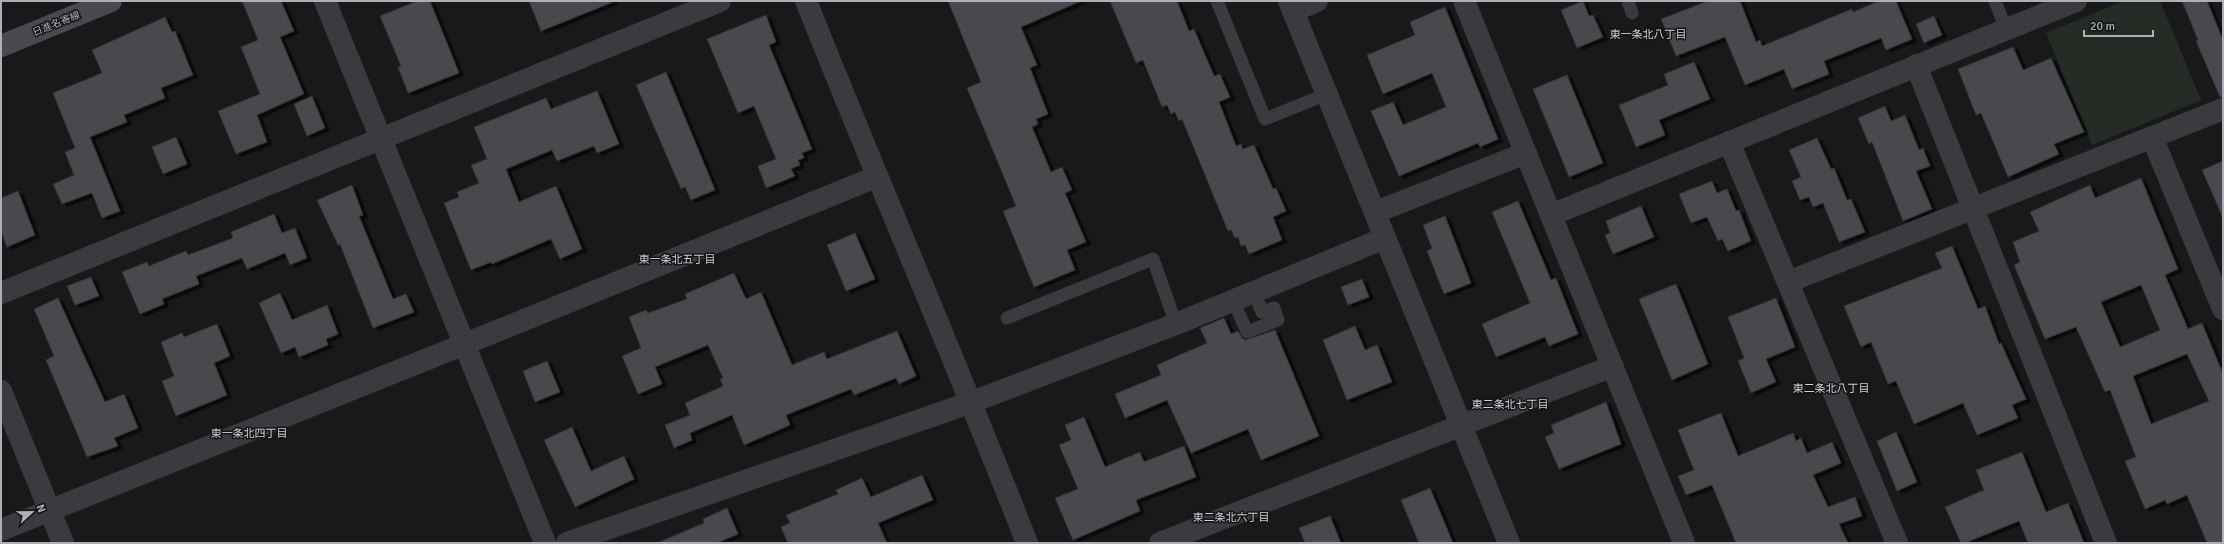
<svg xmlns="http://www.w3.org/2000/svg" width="2224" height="544" viewBox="0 0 2224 544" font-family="Signika,'Noto Sans JP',sans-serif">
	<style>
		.green { fill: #252c26 }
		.building { fill: #48494d; stroke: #333336; fill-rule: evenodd; filter: url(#shadow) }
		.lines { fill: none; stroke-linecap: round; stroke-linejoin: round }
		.service { stroke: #3a3b3f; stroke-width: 13 }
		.minor { stroke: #3a3b3f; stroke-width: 22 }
		.tertiary { stroke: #3a3b3f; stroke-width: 22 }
		.secondary { stroke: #484a4f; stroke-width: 22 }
		.labels { text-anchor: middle; stroke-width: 3; stroke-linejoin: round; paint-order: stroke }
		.street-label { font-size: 10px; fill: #acb1b9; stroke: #141416 }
		.neighbourhood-label { font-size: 11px; fill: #cdcfd5; stroke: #141416 }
	</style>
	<defs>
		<filter id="shadow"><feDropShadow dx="4.5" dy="2.5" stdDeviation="0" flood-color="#0009"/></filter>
	</defs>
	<rect width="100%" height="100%" fill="#19191b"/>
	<polygon class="green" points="2124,1 2160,1 2201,100 2092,145 2046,33"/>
	<g class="building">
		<polygon points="242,1 281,1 294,31 280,37 304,94 257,115 267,142 236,154 218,111 260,94 241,47 258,40"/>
		<polygon points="417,1 430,1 459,73 408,93 398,67 401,66 380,16"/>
		<polygon points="529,1 613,1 613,2 541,31"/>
		<polygon points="948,1 1081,1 1021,27 1037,65 1030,68 1048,114 1036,119 1038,124 1032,127 1051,172 1062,167 1072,190 1065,193 1086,242 1067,250 1075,270 1034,287 1003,211 1016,206 967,88 981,82"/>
		<polygon points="1110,1 1177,1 1189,31 1194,29 1214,76 1220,74 1230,97 1219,102 1236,146 1241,144 1243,149 1254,145 1273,189 1276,188 1286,211 1273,217 1282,240 1249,254 1245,245 1241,246 1238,237 1235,238 1231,230 1228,231 1182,119 1179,121 1175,112 1171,114 1167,105 1162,107 1143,60 1136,63"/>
		<polygon points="1583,1 1589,16 1593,15 1603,37 1577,48 1561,10"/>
		<polygon points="1708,1 1740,1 1756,42 1760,40 1762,46 1852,9 1853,12 1879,1 1896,1 1912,39 1886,50 1881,38 1824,61 1829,74 1792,89 1784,69 1745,85 1725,37 1676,56 1661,19"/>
		<polygon points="2182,1 2207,1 2223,40 2223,97 2220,97 2196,41 2198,40"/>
		<polygon points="1445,7 1498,139 1480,147 1478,143 1399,176 1371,111 1393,102 1403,125 1446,107 1432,73 1383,94 1367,55 1415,35 1410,22"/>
		<polygon points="766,15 776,42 769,45 812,149 802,153 804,158 798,160 800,165 791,169 795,176 766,188 758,166 776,159 754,106 738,113 707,39"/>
		<polygon points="1934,16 1942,35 1924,43 1916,24"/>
		<polygon points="165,17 172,32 175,31 193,75 161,88 165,98 124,115 127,122 90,137 120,211 102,218 92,193 62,204 53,184 74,175 65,152 75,148 53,93 102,73 92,50"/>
		<polygon points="2013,47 2023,70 2051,58 2084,132 2054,144 2059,154 2008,177 1981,113 1976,115 1958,69"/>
		<polygon points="1694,62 1710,99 1659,120 1665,135 1636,147 1619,105 1668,85 1664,74"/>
		<polygon points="666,72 715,190 691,200 685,187 681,189 636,85"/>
		<polygon points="1567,75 1603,163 1569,177 1533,89"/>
		<polygon points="597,91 619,144 597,153 594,146 557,161 552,150 506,169 519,202 556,186 582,249 560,259 551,239 492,264 491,262 471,270 444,203 459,197 457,192 479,183 471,165 487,159 474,127 546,98 551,109"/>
		<polygon points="312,96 325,128 307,136 294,104"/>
		<polygon points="1885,106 1891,121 1905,115 1919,150 1923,148 1930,166 1916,171 1932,209 1903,221 1872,142 1869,144 1858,118"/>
		<polygon points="176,137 187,164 163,174 152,147"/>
		<polygon points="1817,138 1831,169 1834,168 1847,200 1851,199 1865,232 1839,242 1823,203 1813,207 1809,197 1800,200 1792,181 1801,177 1789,150"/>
		<polygon points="2223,161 2223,218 2202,170"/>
		<path d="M2141 178 2178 269 2165 275 2188 329 2202 323 2223 374V543H2207L2187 495 2167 504 2165 500 2145 509 2125 461 2136 457 2110 390 2105 392 2076 327 2045 339 2014 265 2020 262 2013 242 2039 231 2030 212 2090 185 2095 198ZM2141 285 2160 330 2120 347 2101 302ZM2187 354 2209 401 2151 424 2133 376Z"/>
		<polygon points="1712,181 1717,193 1727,189 1736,211 1739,210 1751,241 1728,251 1722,239 1718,241 1707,217 1691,223 1679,194"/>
		<polygon points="352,185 363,215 359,216 393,299 406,294 414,312 373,328 340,244 338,245 317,200"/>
		<polygon points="18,191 35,235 7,247 1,231 1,198"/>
		<polygon points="1518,201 1551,280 1556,278 1578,334 1549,346 1545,337 1496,357 1482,324 1530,303 1492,212"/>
		<polygon points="1641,206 1654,237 1613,254 1605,235 1610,233 1606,221"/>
		<polygon points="274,214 282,233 295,228 307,258 290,265 285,253 247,269 242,258 196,276 199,284 162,299 164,304 140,314 122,272 147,262 149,266 186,251 188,255 233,238 231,232"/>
		<polygon points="1445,216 1471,283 1444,294 1427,251 1432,248 1423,225"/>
		<polygon points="855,233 875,279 846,291 827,245"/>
		<polygon points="1952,246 1978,309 1985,306 1999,344 2001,343 2026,399 2012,405 2018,418 1977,435 1963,403 1914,424 1896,381 1888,384 1871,342 1861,347 1844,306 1942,268 1935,253"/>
		<polygon points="734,273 746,299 761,292 792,365 824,352 827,359 897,331 916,376 899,384 896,378 854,395 851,389 786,415 790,425 744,445 732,415 690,433 692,440 674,448 665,425 690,415 685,403 723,386 720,379 723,378 708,345 655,367 662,384 638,394 622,356 641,348 629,317 646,310 648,313 687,299 685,294"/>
		<polygon points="91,277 99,296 75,305 67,286"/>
		<polygon points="1362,279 1369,297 1348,305 1341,287"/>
		<polygon points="1676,284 1708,364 1672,380 1639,299"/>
		<polygon points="280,293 292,320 327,305 338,334 326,339 328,345 299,357 295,347 281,353 259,303"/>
		<polygon points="58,298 105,402 124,394 138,428 114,438 118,446 87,457 46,360 54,356 34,309"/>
		<polygon points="1776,298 1795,347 1766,359 1776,382 1751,393 1738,361 1744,358 1728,317"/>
		<polygon points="1224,318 1231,334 1238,331 1242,338 1246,340 1275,330 1319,436 1261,460 1248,429 1191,453 1167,400 1125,418 1115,394 1161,375 1157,365 1207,343 1200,328"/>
		<polygon points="217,324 230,356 214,363 227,395 176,416 162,381 174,376 161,342 182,333 184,337"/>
		<polygon points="1355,326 1365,350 1377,345 1392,382 1347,400 1323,340"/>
		<polygon points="547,361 560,392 535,402 523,371"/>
		<polygon points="1606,402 1621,444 1559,469 1545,437 1554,433 1551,425"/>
		<polygon points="1721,413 1738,456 1793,433 1796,441 1801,438 1807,453 1832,442 1841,463 1813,475 1828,507 1855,497 1862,516 1839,524 1848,543 1736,543 1712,485 1686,495 1678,476 1694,470 1678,430"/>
		<polygon points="1084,417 1105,467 1140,452 1144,462 1184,446 1196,477 1136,500 1140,511 1073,540 1055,498 1078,489 1059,445 1071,440 1065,425"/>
		<polygon points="572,427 591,471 624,456 634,479 575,507 544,440"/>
		<polygon points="1896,432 1917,482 1897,491 1877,441"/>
		<polygon points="2022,452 2046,512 2068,503 2084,543 2028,543 2019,521 1965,543 1961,543 1945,507 1984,490 1976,470"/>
		<polygon points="922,475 933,500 878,523 887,543 788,543 781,527 790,523 786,515 838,494 836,490 862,478 871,497"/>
		<polygon points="1430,488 1453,543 1419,543 1401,500"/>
		<polygon points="727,508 738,534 717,543 657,543 704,523 703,519"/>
		<polygon points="1330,516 1341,543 1305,543 1299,528"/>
	</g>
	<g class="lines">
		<g class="service">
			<polyline points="1217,1 1265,119 1327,94"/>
			<polyline points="1628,1 1632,13"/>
			<polyline points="1995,1 2006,29"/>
			<polyline points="1233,300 1247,332 1278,320 1274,308 1262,312 1254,292"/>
			<polyline points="1007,318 1153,259 1176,324"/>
		</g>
		<g class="minor">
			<polyline points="325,1 545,543"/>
			<path d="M806 1C878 182 956 361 1027 543"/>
			<polyline points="1293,11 1317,1"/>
			<polyline points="1916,65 2106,543"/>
			<polyline points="2152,137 2223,309"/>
			<polyline points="1729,142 1897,543"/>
			<polyline points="1551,215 2076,1"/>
			<polyline points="1788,282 2223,109"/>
			<polyline points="1,293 720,1"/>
			<polyline points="465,344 876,177"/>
			<polyline points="1461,425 1509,543"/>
			<polyline points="567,543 972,402"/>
			<polyline points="1160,543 1613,366"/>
		</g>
		<g class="tertiary">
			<polyline points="1289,1 1461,425"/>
			<polyline points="1464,1 1684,543"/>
			<polyline points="1376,212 1526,153"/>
			<polyline points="1,391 63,543"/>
			<polyline points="972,402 1176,324 1385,238"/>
			<polyline points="1,530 465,344"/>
		</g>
		<polyline class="secondary" points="1,46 111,1"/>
	</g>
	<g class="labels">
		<g class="street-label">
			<text transform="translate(56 23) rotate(-22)" y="4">日進名寄線</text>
		</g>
		<g class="neighbourhood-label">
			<text x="1648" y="38">東一条北八丁目</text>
			<text x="677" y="263">東一条北五丁目</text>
			<text x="1831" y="392">東二条北八丁目</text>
			<text x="1510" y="408">東二条北七丁目</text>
			<text x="249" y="437">東一条北四丁目</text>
			<text x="1231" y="521">東二条北六丁目</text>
		</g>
	</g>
	<rect width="2224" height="544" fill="none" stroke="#acb1b9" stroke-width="4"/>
	<g transform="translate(32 512) rotate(68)" stroke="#141416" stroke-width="3" paint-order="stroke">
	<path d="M0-3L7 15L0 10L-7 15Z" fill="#acb1b9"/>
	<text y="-6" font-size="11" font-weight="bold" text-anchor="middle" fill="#acb1b9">N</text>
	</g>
	<path d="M2084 30v6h69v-6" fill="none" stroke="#acb1b9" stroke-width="2"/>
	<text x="2090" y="30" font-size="12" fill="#acb1b9" stroke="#141416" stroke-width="3" paint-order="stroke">20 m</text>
</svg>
